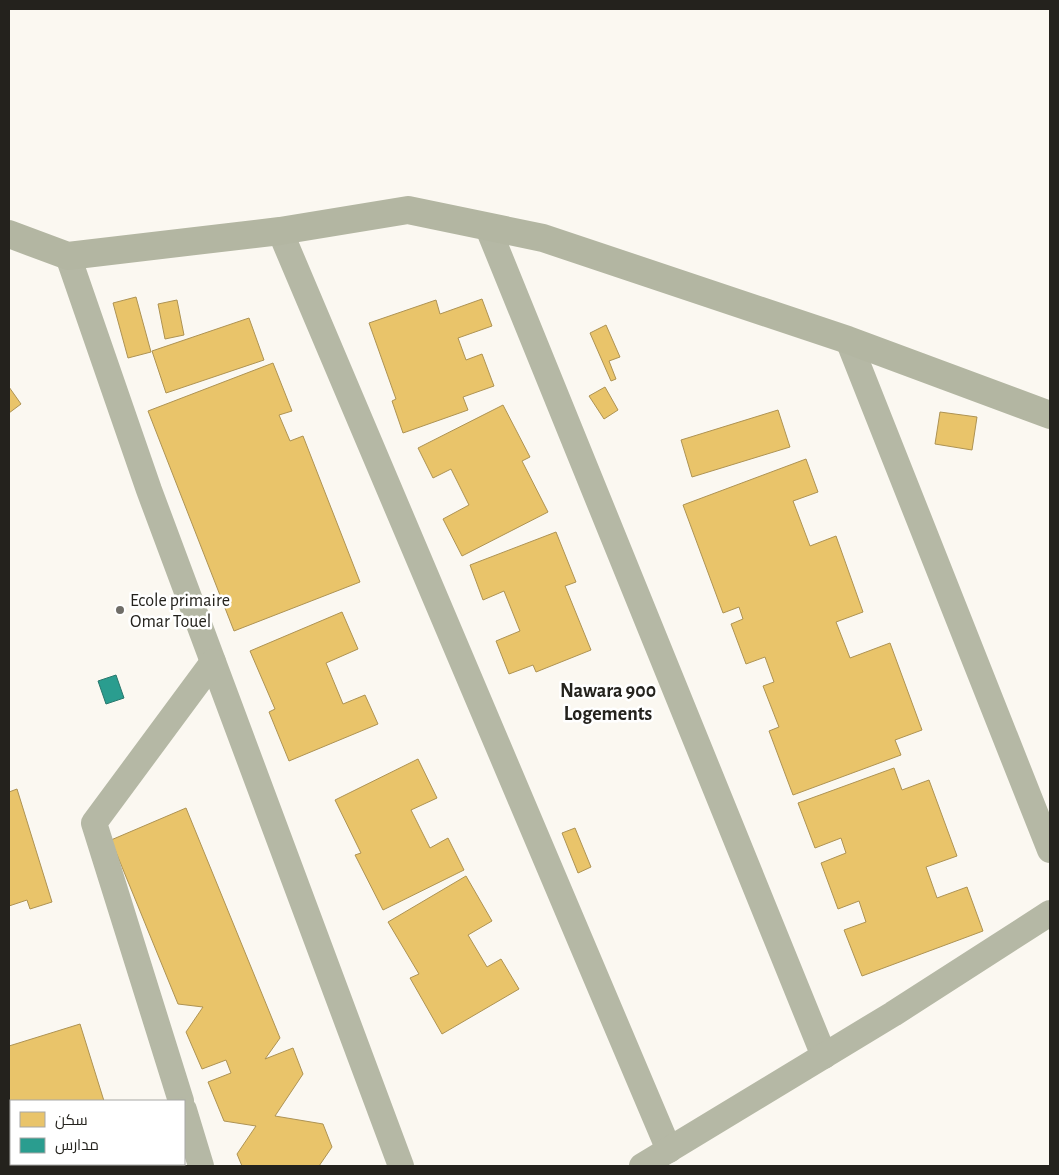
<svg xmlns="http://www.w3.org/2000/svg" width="1059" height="1175" viewBox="0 0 1059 1175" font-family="'Alegreya Sans',Cairo,sans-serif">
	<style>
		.homes { fill: #e9c46a; stroke: #ae9353 }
		.schools { fill: #2a9d8f; stroke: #28786d }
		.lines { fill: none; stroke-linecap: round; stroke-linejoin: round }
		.minor { stroke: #b5b8a5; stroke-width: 26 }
		.secondary { stroke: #b3b6a2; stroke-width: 28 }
		.poi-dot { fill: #6f6d67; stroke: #fff; stroke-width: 2 }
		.labels { text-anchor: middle; stroke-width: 5; stroke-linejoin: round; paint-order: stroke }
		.poi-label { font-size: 18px; fill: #24221d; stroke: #fff; text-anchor: start }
		.quarter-label { font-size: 20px; font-weight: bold; fill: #24221d; stroke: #fff }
	</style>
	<rect width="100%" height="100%" fill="#fbf8f1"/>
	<g class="homes">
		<polygon points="136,297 151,352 128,358 113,303"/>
		<polygon points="482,299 492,326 458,338 466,360 482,354 494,386 463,397 468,410 403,433 392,401 396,399 369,323 436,300 440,314"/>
		<polygon points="177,300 184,335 165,339 158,304"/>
		<polygon points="249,318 264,360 166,393 152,351"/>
		<polygon points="606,325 620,357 609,361 616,379 611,381 590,333"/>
		<polygon points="273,363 292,411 279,415 290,441 303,436 360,582 234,631 148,411"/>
		<polygon points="9,387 21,404 9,413"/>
		<polygon points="605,387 618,410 604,419 589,396"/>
		<polygon points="503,405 530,457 522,461 548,512 462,556 443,519 469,505 451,469 433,478 418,448"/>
		<polygon points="778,410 790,447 692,477 681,440"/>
		<polygon points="940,412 977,417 972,450 935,444"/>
		<polygon points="806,459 818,492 793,501 810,546 836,536 863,612 836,622 850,658 890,643 922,730 895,740 901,755 793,795 769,731 779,727 763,686 774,682 765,657 746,664 731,624 743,619 739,607 723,613 683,505"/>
		<polygon points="556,532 576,582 565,586 591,650 536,672 533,665 509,674 496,641 520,631 504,591 483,600 470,565"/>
		<polygon points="342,612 358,649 326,663 343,704 365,695 378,724 289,761 269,712 275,709 250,651"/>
		<polygon points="418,759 437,798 411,810 430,848 448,838 464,870 383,910 355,855 361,853 335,800"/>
		<polygon points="894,768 902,790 929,780 957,856 926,867 937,898 967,887 983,931 862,976 844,930 866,922 859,901 838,909 821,863 846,853 841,838 815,848 798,803"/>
		<polygon points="17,789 52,902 30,909 27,900 9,906 9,792"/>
		<polygon points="186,808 280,1038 265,1059 293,1048 303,1074 275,1116 323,1124 332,1147 319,1166 242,1166 237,1154 256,1126 224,1121 208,1082 231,1073 226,1060 202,1069 186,1032 203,1007 178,1004 111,840"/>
		<polygon points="575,828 591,867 578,873 562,833"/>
		<polygon points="466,876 492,921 468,935 487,967 501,959 519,989 442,1034 410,978 419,974 388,922"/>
		<polygon points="80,1024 104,1101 11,1101 11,1148 9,1140 9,1046"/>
	</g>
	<polygon class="schools" points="116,675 124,698 106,704 98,681"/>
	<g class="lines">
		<g class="minor">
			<polyline points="488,228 824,1056"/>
			<polyline points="280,231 669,1150"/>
			<polyline points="68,256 149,490 401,1166"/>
			<polyline points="848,340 1050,850"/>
			<polyline points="181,1101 94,823 213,662"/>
			<polyline points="184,1110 201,1166"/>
			<polyline points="642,1166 893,1014 1050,913"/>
		</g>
		<polyline class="secondary" points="9,234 68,256 280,231 408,210 543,238 848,340 1050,415"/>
	</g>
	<circle class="poi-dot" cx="120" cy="610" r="5"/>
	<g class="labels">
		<g class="poi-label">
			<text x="130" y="606">Ecole primaire<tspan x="130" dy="21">Omar Touel</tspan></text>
		</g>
		<g class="quarter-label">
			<text x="608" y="697">Nawara 900<tspan x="608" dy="23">Logements</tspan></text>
		</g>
	</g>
	<rect width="1059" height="1175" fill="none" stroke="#24221d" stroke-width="20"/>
	<rect x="10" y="1100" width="175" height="65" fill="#ffffff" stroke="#a7a7a5"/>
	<rect x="20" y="1112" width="25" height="15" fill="#e9c46a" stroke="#a7a7a5"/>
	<text x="55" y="1125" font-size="15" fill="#24221d">سكن</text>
	<rect x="20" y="1138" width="25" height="15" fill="#2a9d8f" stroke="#a7a7a5"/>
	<text x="55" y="1150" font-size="15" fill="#24221d">مدارس</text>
</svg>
